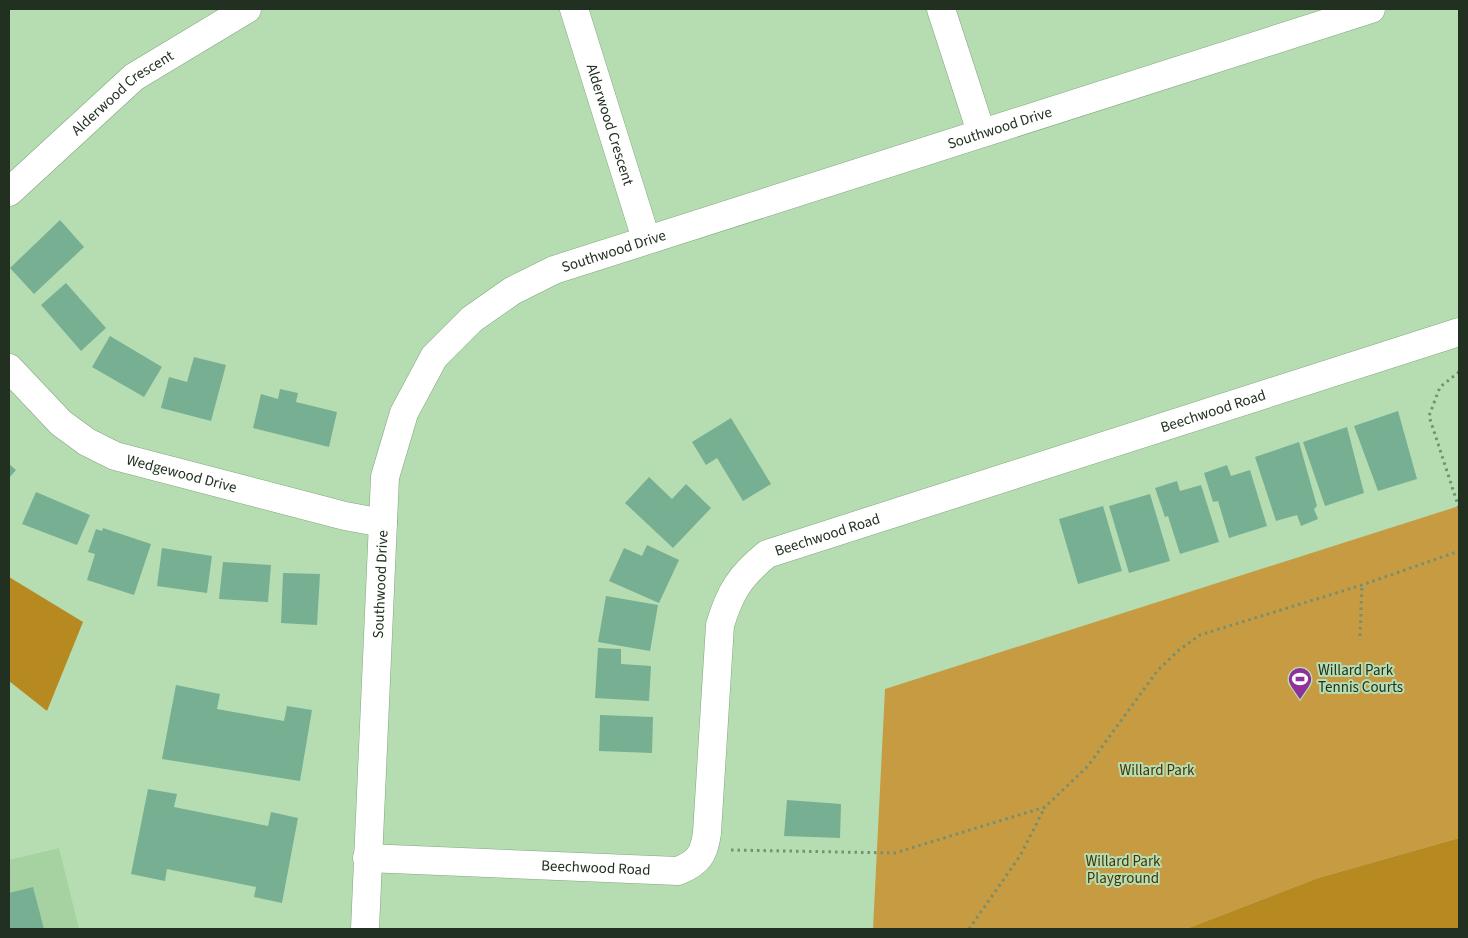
<svg xmlns="http://www.w3.org/2000/svg" width="1468" height="938" viewBox="0 0 1468 938" font-family="'Source Sans 3',sans-serif">
	<style>
		.built { fill: #a6d2a1 }
		.green { fill: #c79b41 }
		.forest { fill: #b78921 }
		.building { fill: #77af93 }
		.lines { fill: none; stroke-linecap: round; stroke-linejoin: round }
		.street-casing { stroke: #81a57d; stroke-width: 29 }
		.path { stroke: #749071; stroke-width: 3; stroke-dasharray: 2.5 4; stroke-linecap: butt }
		.street { stroke: #fff; stroke-width: 28 }
		.labels { text-anchor: middle; stroke-width: 4; stroke-linejoin: round; paint-order: stroke }
		.street-label { font-size: 15px; fill: #213020; stroke: #b6ddb2 }
		.poi-label { font-size: 15px; fill: #213020; stroke: #b6ddb2; text-anchor: start }
		.park-label { font-size: 15px; fill: #463208; stroke: #b6ddb2 }
	</style>
	<rect width="100%" height="100%" fill="#b6ddb2"/>
	<polygon class="built" points="59,848 79,929 9,929 9,860"/>
	<polygon class="green" points="1459,506 1459,838 1318,878 1186,929 873,929 885,689"/>
	<g class="forest">
		<polygon points="9,577 83,622 47,711 9,681"/>
		<polygon points="1459,838 1459,929 1186,929 1318,878"/>
	</g>
	<g class="building">
		<polygon points="60,220 84,247 34,294 10,268"/>
		<polygon points="66,283 106,328 81,351 41,305"/>
		<polygon points="110,336 162,367 144,397 92,367"/>
		<polygon points="194,357 226,365 211,421 161,408 169,377 187,382"/>
		<polygon points="280,389 298,393 296,402 337,412 329,447 253,428 261,394 278,399"/>
		<polygon points="1398,411 1417,479 1378,491 1354,426"/>
		<polygon points="731,418 771,484 743,501 717,458 706,465 692,442"/>
		<polygon points="1347,427 1364,493 1325,506 1303,442"/>
		<polygon points="1299,442 1317,506 1314,509 1318,519 1301,526 1297,515 1276,521 1255,457"/>
		<polygon points="9,464 16,470 9,478"/>
		<polygon points="1227,465 1231,476 1250,470 1267,526 1229,538 1218,501 1213,502 1204,473"/>
		<polygon points="649,477 672,499 686,484 711,508 673,548 625,503"/>
		<polygon points="1177,481 1180,491 1201,485 1219,542 1180,554 1168,516 1165,517 1155,488"/>
		<polygon points="36,492 90,515 77,545 22,524"/>
		<polygon points="1150,494 1170,561 1129,573 1109,506"/>
		<polygon points="1103,506 1122,571 1078,584 1059,519"/>
		<polygon points="103,528 151,544 134,595 87,580 95,554 88,552 96,529 102,531"/>
		<polygon points="647,545 679,560 659,603 609,581 624,548 642,556"/>
		<polygon points="162,548 212,556 207,593 157,586"/>
		<polygon points="223,562 271,565 268,602 219,599"/>
		<polygon points="283,573 320,574 317,625 281,623"/>
		<polygon points="606,596 658,605 650,651 598,642"/>
		<polygon points="598,648 621,649 621,664 651,666 649,701 595,698"/>
		<polygon points="176,685 220,694 217,709 284,721 287,706 312,710 300,781 162,759"/>
		<polygon points="600,715 653,717 652,753 599,751"/>
		<polygon points="148,789 177,794 174,807 268,826 271,812 298,818 282,903 254,897 256,887 167,869 165,881 131,874"/>
		<polygon points="787,800 841,804 840,838 784,836"/>
		<polygon points="33,887 44,929 9,929 9,893"/>
	</g>
	<g class="lines">
		<g class="street-casing">
			<g id="street">
				<path id="s1" d="M574 9 646 239"/>
				<polyline points="941,9 981,132"/>
				<path id="s2" d="M9 192 134 77 247 9"/>
				<path id="s3" d="M9 368 61 423 87 442 115 456 345 516 383 523"/>
				<path id="s4" d="M367 858 678 871C698 863 704 855 707 833L720 625C730 592 740 576 767 554L1459 332"/>
				<path id="s5" d="M365 929 385 477 404 413 434 357 472 319 512 291 554 270 1371 9"/>
			</g>
		</g>
		<g class="path">
			<polyline points="1459,372 1440,387 1429,416 1459,508"/>
			<polyline points="1360,636 1362,585"/>
			<polyline points="731,850 895,853 1045,807 1088,766 1158,670 1179,650 1200,635 1362,585 1459,551"/>
			<polyline points="969,929 1020,856 1045,807"/>
		</g>
		<use href="#street" class="street"/>
	</g>
	<defs>
		<g id="stadium-pin" transform="scale(1.25)"><path d="M0 17L-7.5 6A9.5 9.5 0 1 1 7.5 6Z" fill="#8e319c" stroke="#b6ddb2"/><path d="M0-5a6.5 5 0 1 0 0 10a6.5 5 0 1 0 0-10ZM-3.5-1.8h7v3.6h-7Z" fill="#fff"/></g>
	</defs>
	<g fill-rule="evenodd">
		<use href="#stadium-pin" x="1300" y="679"/>
	</g>
	<g class="labels">
		<g class="street-label">
			<text dy="5" stroke="none"><textPath href="#s2" startOffset="151">Alderwood Crescent</textPath></text>
			<text dy="5" stroke="none"><textPath href="#s1" startOffset="121">Alderwood Crescent</textPath></text>
			<text dy="5" stroke="none"><textPath href="#s5" startOffset="1200">Southwood Drive</textPath></text>
			<text dy="5" stroke="none"><textPath href="#s5" startOffset="795">Southwood Drive</textPath></text>
			<text dy="5" stroke="none"><textPath href="#s4" startOffset="1126">Beechwood Road</textPath></text>
			<text dy="5" stroke="none"><textPath href="#s3" startOffset="208">Wedgewood Drive</textPath></text>
			<text dy="5" stroke="none"><textPath href="#s4" startOffset="721">Beechwood Road</textPath></text>
			<text dy="5" stroke="none"><textPath href="#s5" startOffset="345">Southwood Drive</textPath></text>
			<text dy="5" stroke="none"><textPath href="#s4" startOffset="229">Beechwood Road</textPath></text>
		</g>
		<g class="poi-label">
			<text x="1318" y="675">Willard Park<tspan x="1318" dy="17">Tennis Courts</tspan></text>
		</g>
		<g class="park-label">
			<text x="1157" y="775">Willard Park</text>
			<text x="1123" y="866">Willard Park<tspan x="1123" dy="17">Playground</tspan></text>
		</g>
	</g>
	<rect width="1468" height="938" fill="none" stroke="#213020" stroke-width="20"/>
</svg>
